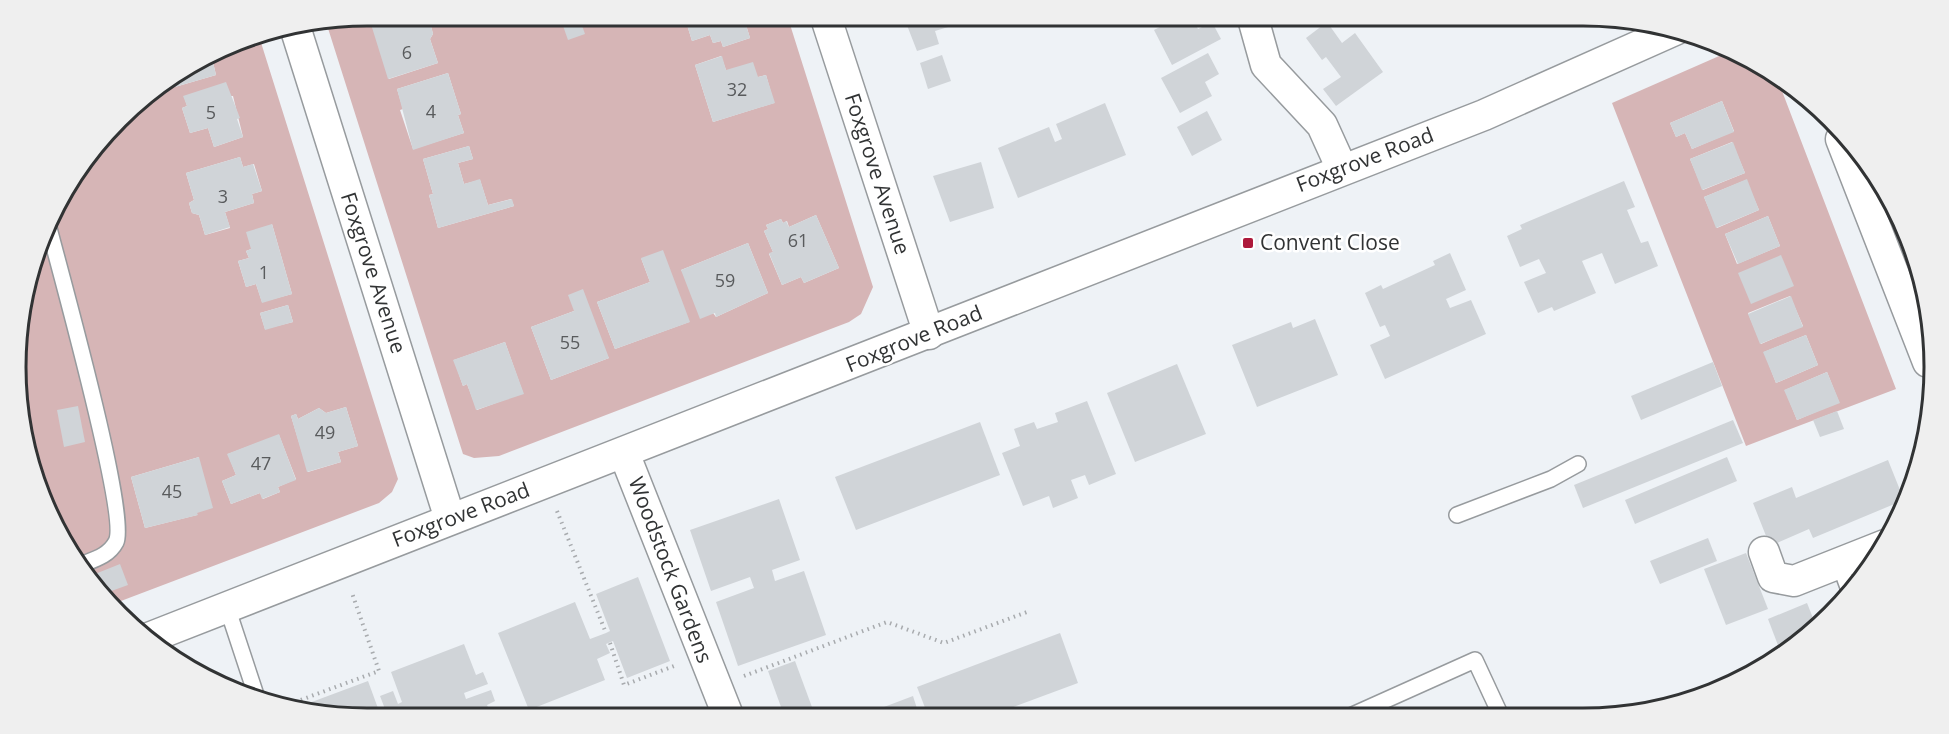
<svg xmlns="http://www.w3.org/2000/svg" width="1949" height="734" viewBox="0 0 1949 734" font-family="'Open Sans',sans-serif">
	<style>
		.green { fill: #d6b5b6; fill-rule: evenodd }
		.building { fill: #d0d4d8 }
		.lines { fill: none; stroke-linecap: round; stroke-linejoin: round }
		.lane-casing { stroke: #979b9e; stroke-width: 18 }
		.street-casing { stroke: #979b9e; stroke-width: 33 }
		.path { stroke: #a8abae; stroke-width: 4; stroke-dasharray: 1.5 4.5; stroke-linecap: butt }
		.lane { stroke: #fff; stroke-width: 15 }
		.street { stroke: #fff; stroke-width: 30 }
		.poi-dot { fill: #ad193b; stroke: #fff; stroke-width: 2 }
		.labels { text-anchor: middle; stroke-width: 5; stroke-linejoin: round; paint-order: stroke }
		.number-label { font-size: 18px; fill: #595b5d }
		.street-label { font-size: 21px; fill: #313334; stroke: #fff }
		.poi-label { font-size: 21px; fill: #313334; stroke: #fff; text-anchor: start }
		.rim { fill: none; stroke: #313334; stroke-width: 3 }
	</style>
	<rect width="100%" height="100%" fill="#eef2f6"/>
	<g class="green">
		<path d="M367 15H388L371 21 389 79 438 63 430 39 433 34 431 26 444 15H684L692 41 710 35 713 43 721 41 723 47 750 38 743 15H787L873 287 861 314 849 322 499 456 474 458 463 454 326 22ZM721 56 726 70 758 77 766 75 774 103 713 122 695 65ZM448 73 461 114 458 115 464 133 413 149 400 110 403 109 397 89ZM469 146 473 159 458 163 464 184 480 180 488 205 511 199 514 206 438 228 429 195 433 194 423 159ZM816 215 839 268 804 283 801 277 782 285 769 254 773 252 764 231 768 229 766 225 781 219 783 223 787 221 789 227ZM748 243 768 293 716 317 681 270ZM641 258 689 322 615 349 597 302 650 282ZM574 311 609 358 551 380 531 327ZM505 342 523 393 477 410 467 384 463 386 454 360Z"/>
		<path d="M258 33 398 479 392 492 379 503 113 604 74 562 22 436 18 321 62 191 135 102 166 84 168 89 216 75 212 58ZM184 96H233L243 137 214 147 208 128 190 133 182 108 187 106ZM240 157 243 167 254 164 262 191 252 194 254 203 225 212 230 228 205 235 199 215 192 213 189 203 194 200 186 173ZM272 224 292 294 262 302 256 284 246 287 238 261 249 258 246 251 251 249ZM288 305 293 322 265 329 260 313ZM346 407 358 446 338 452 341 462 308 472 291 416 296 414 298 419 319 408 326 413ZM279 435 296 479 278 487 280 492 263 499 260 493 231 504 222 481 236 475 228 454ZM199 457 197 515 145 528 131 477Z"/>
		<path d="M1726 53 1777 78 1896 389 1746 446 1612 103ZM1722 101 1734 131 1692 149 1685 133 1676 137 1670 123ZM1732 142 1745 173 1703 190 1690 159ZM1746 180 1759 210 1717 228 1704 197ZM1768 216 1780 246 1737 264 1725 234ZM1790 296 1803 326 1761 344 1748 313ZM1806 335 1818 365 1776 383 1764 352ZM1827 372 1839 402 1797 420 1785 390Z"/>
	</g>
	<g class="building">
		<polygon points="388,15 444,15 446,21 431,26 433,34 430,39 438,63 388,79 370,21"/>
		<polygon points="684,15 743,15 750,38 723,47 721,41 713,43 710,35 692,41"/>
		<polygon points="903,15 955,15 958,24 935,31 939,44 917,51"/>
		<polygon points="1183,15 1191,15 1198,29 1212,22 1221,39 1172,65 1154,30"/>
		<polygon points="1327,15 1359,15 1357,22"/>
		<polygon points="1532,15 1582,15 1588,16 1558,25 1556,17 1534,23"/>
		<polygon points="579,17 585,34 568,40 562,23"/>
		<polygon points="1327,22 1342,43 1355,33 1383,72 1336,106 1323,89 1341,77 1326,57 1322,60 1306,38"/>
		<polygon points="1208,53 1219,74 1205,82 1212,96 1180,113 1161,78"/>
		<polygon points="942,55 951,81 928,89 920,63"/>
		<polygon points="722,56 726,70 753,62 758,77 766,75 775,103 713,122 695,65"/>
		<polygon points="212,58 216,75 168,89 166,84"/>
		<polygon points="448,73 461,114 458,115 464,133 413,150 397,89"/>
		<polygon points="226,82 240,118 237,119 243,137 214,147 208,128 190,133 182,108 187,106 183,96"/>
		<polygon points="1722,101 1734,132 1692,149 1685,133 1676,137 1670,123"/>
		<polygon points="1105,103 1126,155 1018,198 998,148 1049,127 1055,142 1062,139 1056,124"/>
		<polygon points="1207,111 1222,140 1192,156 1177,127"/>
		<polygon points="1733,142 1745,173 1702,190 1690,159"/>
		<polygon points="469,146 473,159 458,163 464,184 480,179 488,205 512,199 514,206 438,228 429,195 433,194 423,159"/>
		<polygon points="240,157 243,167 253,164 262,191 252,194 254,203 225,212 230,227 205,235 199,215 192,213 189,203 194,200 186,173"/>
		<polygon points="981,162 994,208 950,222 933,176"/>
		<polygon points="1747,179 1759,210 1716,228 1704,197"/>
		<polygon points="1624,181 1635,207 1627,210 1641,243 1648,241 1658,266 1615,284 1602,253 1582,261 1596,293 1554,311 1552,307 1538,313 1524,282 1546,273 1539,259 1520,267 1507,236 1522,229 1520,225"/>
		<polygon points="816,215 839,268 804,283 801,277 782,285 769,253 773,252 764,231 768,229 766,225 781,219 783,223 786,221 789,227"/>
		<polygon points="1768,216 1780,246 1738,264 1725,234"/>
		<polygon points="272,224 292,294 262,303 256,284 246,287 238,261 249,258 246,251 251,249 246,232"/>
		<polygon points="748,243 768,293 716,317 715,313 700,319 681,270"/>
		<polygon points="663,250 690,322 615,349 597,302 650,282 641,258"/>
		<polygon points="1450,253 1466,290 1446,299 1450,308 1471,300 1486,334 1385,379 1370,345 1390,336 1385,325 1380,327 1365,293 1381,285 1383,289 1435,265 1433,261"/>
		<polygon points="1781,255 1794,286 1751,304 1738,273"/>
		<polygon points="583,289 609,358 551,380 531,327 574,311 568,295"/>
		<polygon points="1791,296 1803,327 1760,344 1748,314"/>
		<polygon points="288,305 293,322 265,330 260,313"/>
		<polygon points="1315,319 1338,375 1257,407 1232,345 1291,322 1293,328"/>
		<polygon points="1806,335 1818,365 1776,383 1763,352"/>
		<polygon points="505,342 524,394 476,410 467,384 463,386 453,360"/>
		<polygon points="1713,362 1722,386 1641,420 1631,396"/>
		<polygon points="1177,364 1206,434 1135,462 1107,393"/>
		<polygon points="1827,372 1840,403 1797,420 1784,390"/>
		<polygon points="1087,401 1116,474 1089,485 1085,475 1071,480 1078,498 1053,508 1049,496 1023,506 1002,453 1020,446 1014,429 1034,422 1037,429 1058,422 1055,413"/>
		<polygon points="78,406 85,442 64,447 57,410"/>
		<polygon points="346,407 358,446 338,452 341,462 307,472 291,416 296,414 298,419 319,408 326,413"/>
		<polygon points="1837,411 1844,429 1820,437 1813,420"/>
		<polygon points="1733,420 1743,443 1583,508 1574,485"/>
		<polygon points="980,422 1000,475 856,530 835,477"/>
		<polygon points="279,434 296,480 278,487 280,492 262,499 260,493 231,504 222,481 236,475 227,454"/>
		<polygon points="199,457 213,508 197,513 198,515 145,528 131,477"/>
		<polygon points="1727,457 1737,481 1635,524 1625,500"/>
		<polygon points="1888,460 1904,500 1813,538 1809,529 1770,546 1753,503 1792,487 1796,498"/>
		<polygon points="779,499 800,560 772,570 775,581 804,571 826,635 738,666 716,602 754,588 750,577 711,591 690,530"/>
		<polygon points="1708,538 1717,561 1660,584 1650,561"/>
		<polygon points="1746,553 1768,609 1726,625 1704,569"/>
		<polygon points="120,564 128,585 103,594 95,574"/>
		<polygon points="638,577 670,661 627,678 613,641 606,644 610,653 597,659 605,680 529,710 498,633 575,602 590,639 606,633 610,631 596,594"/>
		<polygon points="1807,603 1817,628 1781,653 1768,619"/>
		<polygon points="1060,633 1078,683 986,717 929,718 917,687"/>
		<polygon points="464,644 476,675 483,672 488,684 464,693 466,699 491,690 495,701 487,705 493,719 367,719 293,709 368,681 379,711 385,709 380,696 393,691 398,704 402,702 391,672"/>
		<polygon points="795,661 816,718 785,718 768,671"/>
		<polygon points="913,696 920,718 855,718"/>
	</g>
	<g class="lines">
		<g class="lane-casing">
			<g id="lane">
				<path d="M49 228C60 271 129 517 116 542 108 557 92 560 78 566"/>
				<polyline points="1457,515 1551,479 1578,464"/>
				<polyline points="1839,563 1849,590"/>
				<polyline points="227,607 257,698"/>
				<polyline points="1348,717 1475,660 1501,716"/>
			</g>
		</g>
		<g class="street-casing">
			<g id="street">
				<polyline points="825,15 929,334"/>
				<polyline points="1252,15 1266,65 1322,125 1342,169"/>
				<polyline points="295,27 450,519"/>
				<polyline points="1841,139 1928,362"/>
				<polyline points="624,453 729,718"/>
				<polyline points="1764,552 1773,577 1794,581 1885,545"/>
				<polyline points="146,639 1484,115 1677,29"/>
			</g>
		</g>
		<g class="path">
			<polyline points="557,511 606,633"/>
			<polyline points="610,643 624,685 674,666"/>
			<polyline points="744,676 887,622 944,643 1027,612"/>
			<polyline points="281,698 287,705 379,671 352,593"/>
		</g>
		<use href="#lane" class="lane"/>
		<use href="#street" class="street"/>
	</g>
	<rect class="poi-dot" x="1242" y="237" width="12" height="12" rx="3"/>
	<g class="labels">
		<g class="number-label">
			<text x="407" y="59">6</text>
			<text x="737" y="96">32</text>
			<text x="431" y="118">4</text>
			<text x="211" y="119">5</text>
			<text x="223" y="203">3</text>
			<text x="798" y="247">61</text>
			<text x="264" y="279">1</text>
			<text x="725" y="287">59</text>
			<text x="570" y="349">55</text>
			<text x="325" y="439">49</text>
			<text x="261" y="470">47</text>
			<text x="172" y="498">45</text>
		</g>
		<g class="street-label">
			<text transform="translate(1365 160) rotate(-21)" y="7">Foxgrove Road</text>
			<text transform="translate(877 174) rotate(72)" y="7">Foxgrove Avenue</text>
			<text transform="translate(373 273) rotate(72)" y="7">Foxgrove Avenue</text>
			<text transform="translate(914 339) rotate(-22)" y="7">Foxgrove Road</text>
			<text transform="translate(461 515) rotate(-21)" y="7">Foxgrove Road</text>
			<text transform="translate(670 570) rotate(69)" y="7">Woodstock Gardens</text>
		</g>
		<g class="poi-label">
			<text x="1260" y="250">Convent Close</text>
		</g>
	</g>
	<path d="M0 0H1949V734H0ZM367 26H1583A341 341 0 0 1 1924 367V367A341 341 0 0 1 1583 708H367A341 341 0 0 1 26 367V367A341 341 0 0 1 367 26Z" fill="#efefef" fill-rule="evenodd"/>
	<path class="rim" d="M367 26H1583A341 341 0 0 1 1924 367V367A341 341 0 0 1 1583 708H367A341 341 0 0 1 26 367V367A341 341 0 0 1 367 26Z"/>
</svg>
